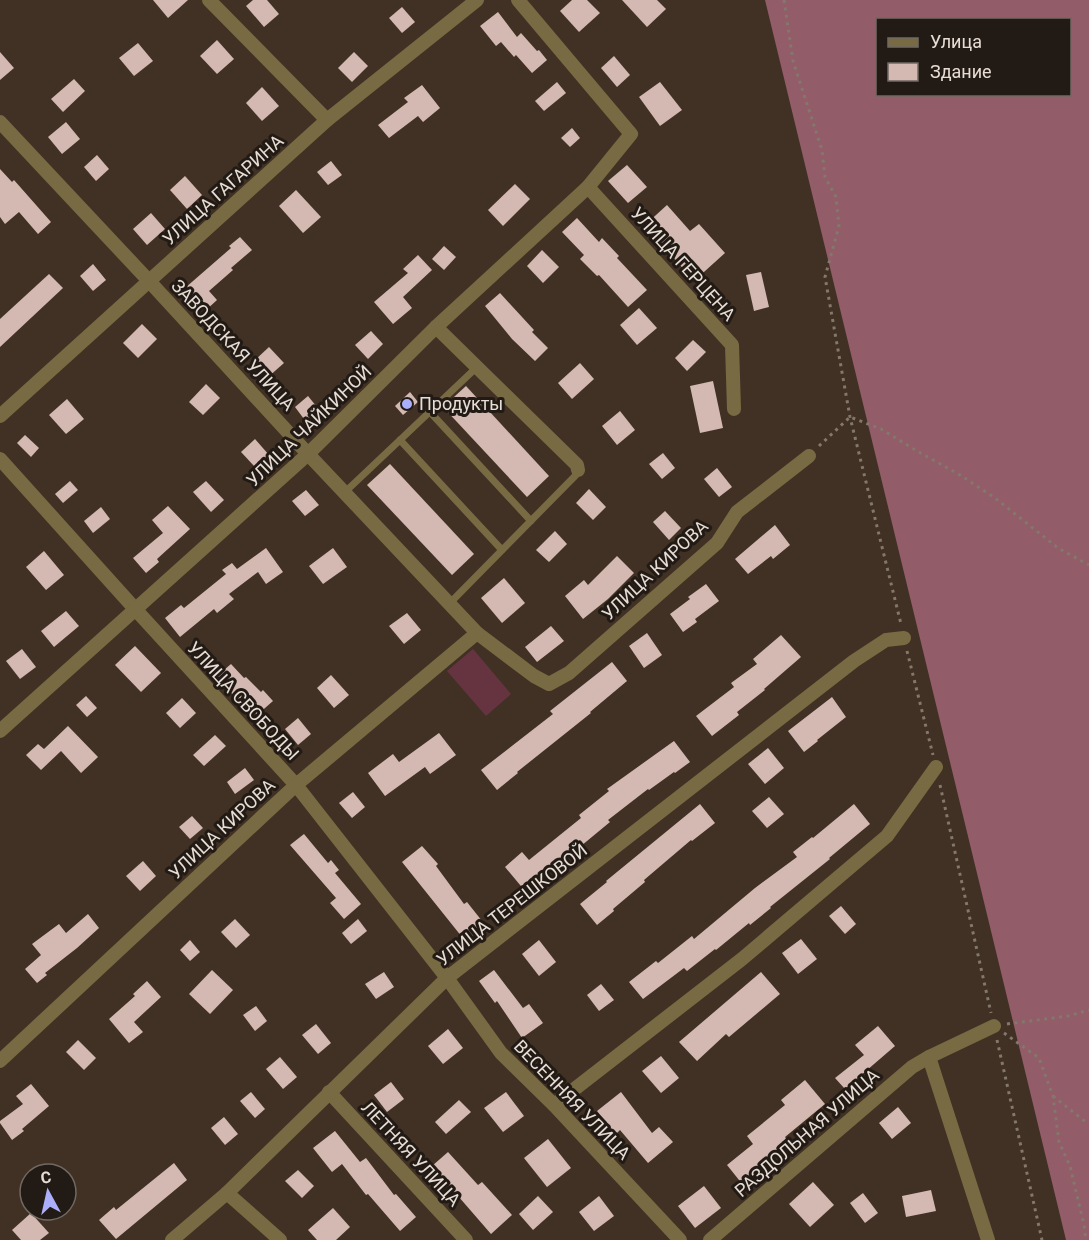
<svg xmlns="http://www.w3.org/2000/svg" width="1089" height="1240" viewBox="0 0 1089 1240" font-family="Roboto,sans-serif">
	<style>
		.green { fill: #653440 }
		.forest { fill: #925c68; fill-rule: evenodd }
		.building { fill: #d3b9b2 }
		.lines { fill: none; stroke-linecap: round; stroke-linejoin: round }
		.path { stroke: #84776c; stroke-width: 3; stroke-dasharray: 3 4.5; stroke-linecap: butt }
		.service { stroke: #786a42; stroke-width: 7 }
		.minor { stroke: #786a42; stroke-width: 14 }
		.poi-dot { fill: #abaffb; stroke: #221b15; stroke-width: 2 }
		.labels { text-anchor: middle; stroke-width: 6; stroke-linejoin: round; paint-order: stroke }
		.street-label { font-size: 18px; fill: #e7ddd5; stroke: #221b15 }
		.poi-label { font-size: 18px; fill: #e7ddd5; stroke: #221b15; text-anchor: start }
	</style>
	<rect width="100%" height="100%" fill="#413124"/>
	<polygon class="green" points="473,649 511,694 486,716 447,671"/>
	<path class="forest" d="M765 0H1089V1240H1066ZM878 20H1070V94H878Z"/>
	<g class="building">
		<polygon points="153,0 188,0 168,18"/>
		<polygon points="253,0 267,0 279,14 264,27 246,6"/>
		<polygon points="572,0 587,0 600,13 579,32 560,11"/>
		<polygon points="622,0 657,0 666,9 647,27"/>
		<polygon points="402,7 415,22 402,33 389,18"/>
		<polygon points="498,12 517,37 521,33 537,51 539,50 547,60 532,73 516,55 514,57 501,42 496,46 480,26"/>
		<polygon points="217,40 234,59 217,74 200,56"/>
		<polygon points="138,43 153,61 134,76 119,58"/>
		<polygon points="0,52 14,68 0,80"/>
		<polygon points="354,52 368,66 352,82 338,68"/>
		<polygon points="614,56 630,75 617,87 601,68"/>
		<polygon points="74,79 85,91 63,112 51,99"/>
		<polygon points="557,82 566,93 544,111 535,101"/>
		<polygon points="660,82 682,110 660,126 639,97"/>
		<polygon points="422,85 440,108 423,122 418,116 389,138 378,125 408,102 404,98"/>
		<polygon points="262,87 279,106 262,121 246,103"/>
		<polygon points="66,122 80,139 62,154 48,137"/>
		<polygon points="572,128 580,138 570,147 561,138"/>
		<polygon points="97,155 109,169 96,181 84,167"/>
		<polygon points="331,161 342,175 328,185 317,172"/>
		<polygon points="627,165 647,187 628,203 608,181"/>
		<polygon points="0,169 12,182 14,180 51,222 38,234 19,212 5,224 0,217"/>
		<polygon points="185,176 202,195 187,209 170,190"/>
		<polygon points="515,184 530,199 503,226 488,210"/>
		<polygon points="296,190 321,217 303,233 279,206"/>
		<polygon points="667,205 690,231 699,224 725,253 694,281 645,225"/>
		<polygon points="151,213 165,229 147,245 133,229"/>
		<polygon points="577,218 599,242 602,238 619,256 617,258 647,290 628,307 599,275 597,276 580,259 584,255 562,232"/>
		<polygon points="240,237 252,250 231,268 233,270 209,291 217,300 205,311 185,288 231,248 229,246"/>
		<polygon points="444,246 456,257 444,270 432,259"/>
		<polygon points="542,250 559,267 543,283 527,266"/>
		<polygon points="418,255 432,270 403,297 412,308 393,324 374,302 408,273 403,269"/>
		<polygon points="93,264 106,280 93,291 80,276"/>
		<polygon points="761,272 769,307 754,311 746,275"/>
		<polygon points="49,274 63,288 0,347 0,319"/>
		<polygon points="500,293 534,330 532,332 548,348 535,361 512,339 485,306"/>
		<polygon points="639,308 657,328 637,345 620,325"/>
		<polygon points="142,324 157,339 138,358 123,343"/>
		<polygon points="371,331 383,344 368,359 355,345"/>
		<polygon points="693,340 706,352 687,371 675,358"/>
		<polygon points="269,347 284,363 267,378 253,362"/>
		<polygon points="580,363 594,379 572,399 558,383"/>
		<polygon points="713,381 723,428 700,433 690,386"/>
		<polygon points="206,384 220,398 203,415 189,402"/>
		<polygon points="466,386 549,476 527,497 443,407"/>
		<polygon points="410,392 418,402 403,415 395,406"/>
		<polygon points="308,396 321,412 307,423 295,407"/>
		<polygon points="67,399 84,419 66,434 49,415"/>
		<polygon points="620,411 635,430 617,445 602,426"/>
		<polygon points="25,435 39,448 31,457 17,443"/>
		<polygon points="255,439 269,455 255,467 241,452"/>
		<polygon points="663,453 675,468 662,479 649,464"/>
		<polygon points="390,464 474,554 452,575 367,485"/>
		<polygon points="717,468 732,487 719,497 704,479"/>
		<polygon points="70,481 78,490 63,503 55,494"/>
		<polygon points="206,481 224,500 211,512 193,492"/>
		<polygon points="589,489 606,507 593,520 576,503"/>
		<polygon points="306,490 319,505 305,516 292,501"/>
		<polygon points="168,506 190,529 157,559 159,562 146,573 133,558 163,533 152,520"/>
		<polygon points="101,507 110,519 93,533 84,521"/>
		<polygon points="665,511 681,528 669,540 653,522"/>
		<polygon points="775,525 790,545 773,559 771,556 748,574 735,559"/>
		<polygon points="555,531 567,544 549,562 536,550"/>
		<polygon points="266,548 283,572 266,584 258,572 229,594 234,599 217,613 214,609 180,637 165,618 181,605 184,608 226,574 222,570 232,563 237,569"/>
		<polygon points="333,548 347,567 323,584 309,566"/>
		<polygon points="44,551 64,575 46,590 26,567"/>
		<polygon points="617,556 634,573 608,599 583,619 565,596 584,580 588,585"/>
		<polygon points="504,578 525,603 502,623 481,598"/>
		<polygon points="706,584 719,601 695,619 697,622 683,632 670,614 690,599 688,597"/>
		<polygon points="66,611 79,626 54,647 41,631"/>
		<polygon points="407,613 421,630 404,644 389,626"/>
		<polygon points="551,626 564,641 537,662 525,647"/>
		<polygon points="647,633 662,655 644,668 629,646"/>
		<polygon points="781,635 801,657 764,689 765,690 737,712 739,715 712,736 696,716 734,687 731,683 757,664 753,659"/>
		<polygon points="135,646 161,673 141,692 115,665"/>
		<polygon points="22,649 36,667 20,679 6,661"/>
		<polygon points="612,662 627,681 590,712 591,713 517,772 518,773 497,790 481,770 553,714 550,711"/>
		<polygon points="231,664 244,678 246,677 261,692 263,690 273,701 257,715 241,698 238,701 217,676"/>
		<polygon points="331,675 349,695 334,708 317,688"/>
		<polygon points="86,696 97,708 87,717 76,705"/>
		<polygon points="832,697 846,717 817,740 818,741 804,752 788,731"/>
		<polygon points="182,698 196,713 180,728 166,713"/>
		<polygon points="298,718 311,734 298,745 285,729"/>
		<polygon points="68,726 98,757 81,773 61,751 41,770 26,755 38,744 44,749"/>
		<polygon points="439,733 456,755 430,774 425,767 385,796 368,773 393,754 399,762"/>
		<polygon points="215,735 226,746 204,766 193,755"/>
		<polygon points="674,741 690,762 675,773 674,772 649,790 648,789 608,820 610,822 558,865 557,864 525,891 505,867 522,852 529,860 581,818 579,815 609,791 607,789"/>
		<polygon points="768,748 784,768 765,784 748,764"/>
		<polygon points="245,768 254,780 235,794 227,782"/>
		<polygon points="353,792 365,807 352,818 339,803"/>
		<polygon points="769,797 784,814 767,828 752,811"/>
		<polygon points="700,804 715,823 692,841 691,840 644,880 645,882 613,909 614,911 597,925 580,904 607,882 606,881"/>
		<polygon points="854,804 870,824 829,858 830,859 770,907 771,908 750,925 749,923 716,950 715,949 687,971 684,968 643,999 629,982 656,961 658,963 692,936 694,939 755,888 797,857 793,852 812,837 813,838"/>
		<polygon points="192,816 203,828 190,839 179,827"/>
		<polygon points="304,834 328,863 331,860 339,870 335,873 361,904 344,919 330,903 336,898 290,845"/>
		<polygon points="422,846 438,864 436,866 464,904 467,902 486,926 466,942 402,862"/>
		<polygon points="143,861 156,876 140,891 126,876"/>
		<polygon points="841,906 856,924 845,934 829,916"/>
		<polygon points="88,914 99,928 77,948 45,973 47,975 37,983 25,969 41,955 32,944 59,924 66,933"/>
		<polygon points="235,919 250,935 236,948 221,932"/>
		<polygon points="358,919 367,931 351,944 342,933"/>
		<polygon points="801,939 817,959 798,974 782,953"/>
		<polygon points="190,940 200,952 190,961 180,950"/>
		<polygon points="539,940 556,962 539,976 522,954"/>
		<polygon points="212,970 233,990 210,1014 189,994"/>
		<polygon points="494,970 523,1008 529,1004 543,1023 522,1038 497,1001 495,1003 479,981"/>
		<polygon points="384,972 394,987 376,999 365,984"/>
		<polygon points="761,972 780,994 729,1037 726,1034 697,1061 679,1042"/>
		<polygon points="147,981 161,997 134,1022 143,1032 129,1043 109,1019 135,996 133,994"/>
		<polygon points="601,984 614,1000 599,1011 587,995"/>
		<polygon points="256,1006 267,1021 255,1031 243,1015"/>
		<polygon points="316,1024 331,1043 318,1054 302,1035"/>
		<polygon points="878,1026 895,1046 845,1089 835,1078 864,1055 855,1045"/>
		<polygon points="448,1029 463,1048 443,1064 428,1046"/>
		<polygon points="78,1040 96,1058 84,1070 66,1052"/>
		<polygon points="661,1056 679,1078 661,1093 642,1071"/>
		<polygon points="280,1057 297,1077 283,1089 266,1069"/>
		<polygon points="805,1080 825,1104 785,1137 788,1141 756,1168 760,1172 743,1185 727,1165 753,1144 747,1136 785,1105 781,1100"/>
		<polygon points="391,1082 404,1099 387,1112 374,1095"/>
		<polygon points="31,1084 49,1106 22,1129 24,1131 12,1140 0,1123 0,1121 23,1104 16,1096"/>
		<polygon points="251,1092 265,1109 255,1118 240,1101"/>
		<polygon points="506,1092 524,1116 503,1132 484,1108"/>
		<polygon points="621,1092 652,1133 659,1127 673,1142 648,1163 620,1130 616,1134 597,1111"/>
		<polygon points="459,1100 471,1112 446,1134 435,1122"/>
		<polygon points="898,1107 911,1123 892,1139 879,1123"/>
		<polygon points="224,1117 238,1134 225,1145 211,1128"/>
		<polygon points="335,1131 360,1162 366,1158 394,1195 396,1194 416,1217 400,1231 368,1194 366,1195 342,1164 332,1172 313,1148"/>
		<polygon points="548,1139 571,1168 547,1187 524,1158"/>
		<polygon points="448,1152 478,1185 482,1182 512,1215 491,1234 432,1166"/>
		<polygon points="174,1163 187,1180 116,1239 99,1220 114,1207 116,1210"/>
		<polygon points="298,1170 314,1186 302,1198 285,1181"/>
		<polygon points="813,1182 834,1205 810,1227 789,1204"/>
		<polygon points="704,1186 721,1208 695,1228 678,1206"/>
		<polygon points="931,1190 936,1211 906,1217 902,1196"/>
		<polygon points="863,1193 878,1213 865,1223 850,1203"/>
		<polygon points="538,1196 553,1212 533,1230 519,1214"/>
		<polygon points="599,1196 614,1216 594,1231 579,1212"/>
		<polygon points="333,1208 350,1227 336,1240 317,1240 308,1230"/>
		<polygon points="31,1213 49,1233 40,1240 21,1240 12,1230"/>
	</g>
	<g class="lines">
		<g class="path">
			<polyline points="784,0 793,61 822,150 825,177 836,197 839,226 825,277 850,417 901,624"/>
			<polyline points="819,446 850,417 881,429 917,451 960,475 995,498 1058,548 1089,565"/>
			<polyline points="907,651 933,755"/>
			<polyline points="940,785 991,1013"/>
			<polyline points="1007,1024 1068,1016 1089,1010"/>
			<polyline points="1004,1033 1039,1058 1053,1096 1059,1142 1070,1166 1084,1225 1086,1240"/>
			<polyline points="997,1040 1042,1240"/>
			<polyline points="1053,1096 1087,1123"/>
		</g>
		<g class="service">
			<polyline points="430,412 531,521"/>
			<polyline points="400,440 477,367"/>
			<polyline points="344,493 400,440 502,550"/>
			<polyline points="449,604 576,475 578,470"/>
		</g>
		<g class="minor">
			<polyline points="209,0 327,120"/>
			<polyline points="0,122 149,281 308,454 477,633 534,676 549,684 569,673 717,543 737,512 809,456"/>
			<polyline points="588,187 732,345 734,409"/>
			<polyline points="436,327 577,465 578,470"/>
			<polyline points="0,416 327,120 477,0"/>
			<polyline points="0,459 136,610 296,785 447,978 501,1053 554,1105 680,1240"/>
			<polyline points="0,731 308,454 436,327 588,187 631,134 518,0"/>
			<polyline points="0,1061 296,785 477,633"/>
			<polyline points="329,1092 466,1240"/>
			<polyline points="554,1105 742,959 887,836 936,767"/>
			<polyline points="227,1193 280,1240"/>
			<polyline points="172,1240 227,1193 447,978 854,661 886,640 904,638"/>
			<polyline points="710,1240 912,1067 929,1057"/>
			<polyline points="988,1240 929,1057 994,1026"/>
		</g>
	</g>
	<circle class="poi-dot" cx="407" cy="404" r="6"/>
	<g class="labels">
		<g class="street-label">
			<text transform="translate(223 190) rotate(-42)" y="6">УЛИЦА ГАГАРИНА</text>
			<text transform="translate(683 264) rotate(48)" y="6">УЛИЦА ГЕРЦЕНА</text>
			<text transform="translate(233 345) rotate(47)" y="6">ЗАВОДСКАЯ УЛИЦА</text>
			<text transform="translate(309 426) rotate(-44)" y="6">УЛИЦА ЧАЙКИНОЙ</text>
			<text transform="translate(655 570) rotate(-43)" y="6">УЛИЦА КИРОВА</text>
			<text transform="translate(243 701) rotate(47)" y="6">УЛИЦА СВОБОДЫ</text>
			<text transform="translate(222 829) rotate(-43)" y="6">УЛИЦА КИРОВА</text>
			<text transform="translate(512 905) rotate(-38)" y="6">УЛИЦА ТЕРЕШКОВОЙ</text>
			<text transform="translate(572 1100) rotate(46)" y="6">ВЕСЕННЯЯ УЛИЦА</text>
			<text transform="translate(807 1133) rotate(-41)" y="6">РАЗДОЛЬНАЯ УЛИЦА</text>
			<text transform="translate(411 1154) rotate(47)" y="6">ЛЕТНЯЯ УЛИЦА</text>
		</g>
		<g class="poi-label">
			<text x="419" y="410">Продукты</text>
		</g>
	</g>
	<rect x="876" y="18" width="195" height="78" fill="#221b15" stroke="#716962" stroke-width="1.5"/>
	<rect x="888" y="38" width="30" height="9" fill="#786a42" stroke="#716962" stroke-width="1.5"/>
	<text x="930" y="48" font-size="18" fill="#e7ddd5">Улица</text>
	<rect x="888" y="63" width="30" height="18" fill="#d3b9b2" stroke="#716962" stroke-width="1.5"/>
	<text x="930" y="78" font-size="18" fill="#e7ddd5">Здание</text>
	<g transform="translate(48 1192) rotate(352)"><circle r="28" fill="#221b15" stroke="#716962" stroke-width="1.5"/>
	<path d="M0-4.5L10 22L0 15L-10 22Z" fill="#abaffb"/>
	<text y="-9" font-size="16" font-weight="bold" text-anchor="middle" fill="#e7ddd5">С</text>
	</g>
</svg>
